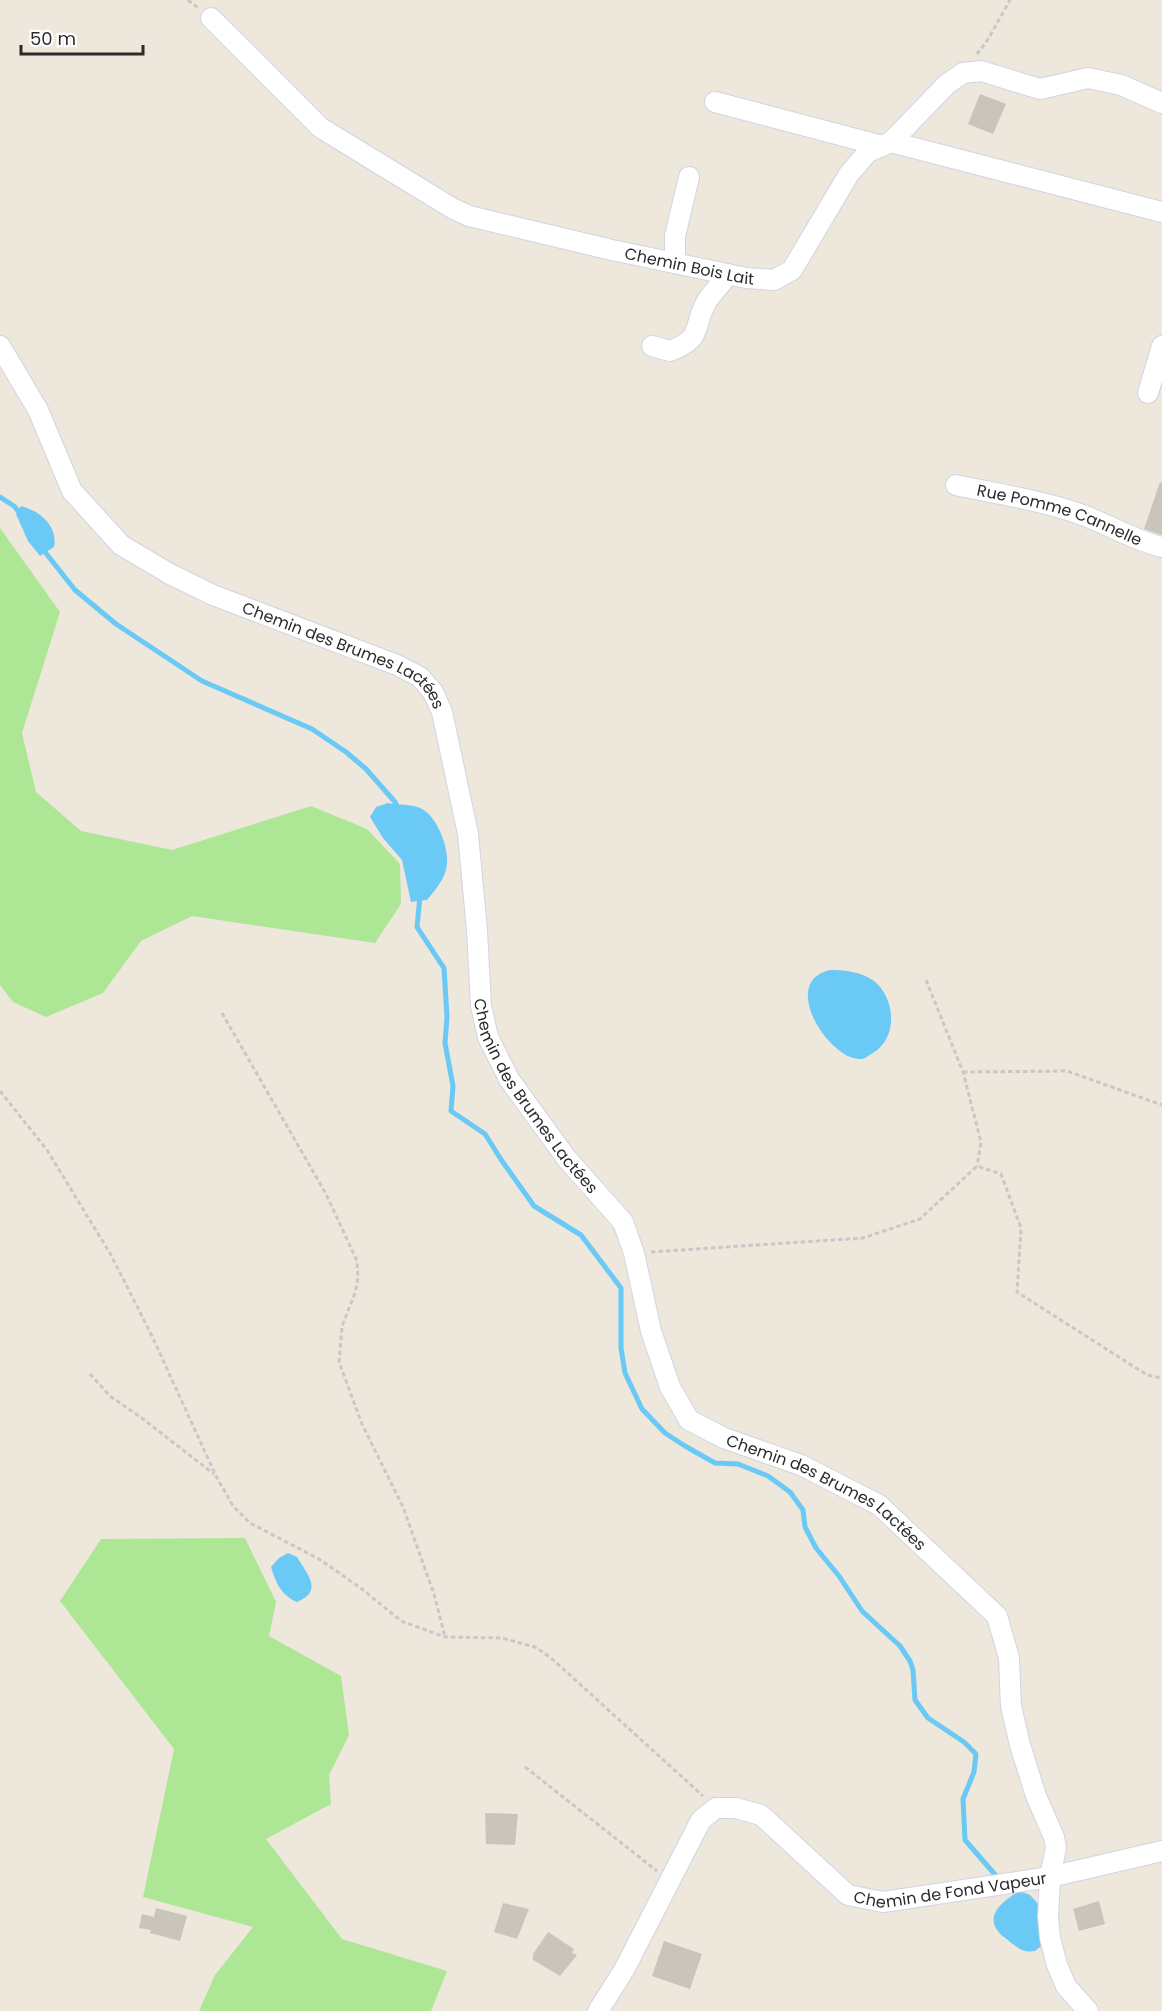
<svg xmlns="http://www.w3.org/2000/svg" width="1162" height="2011" viewBox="0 0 1162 2011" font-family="Poppins,sans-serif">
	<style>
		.green { fill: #ade796 }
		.water { fill: #6ac9f5 }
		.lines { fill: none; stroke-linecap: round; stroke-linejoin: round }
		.stream { stroke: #6ac9f5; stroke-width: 5 }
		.building { fill: #c9c5bb }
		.street-casing { stroke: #d1d4e4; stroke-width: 22 }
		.path { stroke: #c8c8c8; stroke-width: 3; stroke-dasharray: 4.5 3; stroke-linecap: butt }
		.street { stroke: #fff; stroke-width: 20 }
		.labels { text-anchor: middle; stroke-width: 4.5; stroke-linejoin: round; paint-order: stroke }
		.street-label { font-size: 16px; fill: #2b2b2b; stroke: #fff }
	</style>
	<rect width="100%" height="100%" fill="#ede7dc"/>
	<g class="green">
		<polygon points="0,528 60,612 22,733 36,792 81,831 172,850 311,806 367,829 400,864 401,904 375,943 192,916 141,941 103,993 46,1017 13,1002 0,985"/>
		<polygon points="245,1538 276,1602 269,1636 341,1676 349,1735 329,1775 331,1804 266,1839 342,1939 447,1971 431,2011 199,2011 215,1975 253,1927 143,1897 174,1749 60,1601 101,1539"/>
	</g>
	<g class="water">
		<path d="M21 506C40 511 58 526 54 547L40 556 28 541 16 514Z"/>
		<path d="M388 803C397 805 411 804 420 808 436 814 449 847 447 864 446 878 435 890 427 900L411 902 402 860 383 838 370 817 376 807Z"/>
		<path d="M830 970C845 970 862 972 874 981 896 999 898 1038 873 1053 869 1055 865 1059 861 1059 830 1061 778 982 830 970Z"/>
		<path d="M288 1553 297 1557C307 1574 324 1591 297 1602 281 1595 276 1583 271 1567L279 1558Z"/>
		<path d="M1020 1891 1030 1895 1041 1907V1946L1035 1951C1023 1953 1018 1948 1009 1941 1006 1938 1000 1935 998 1931 984 1914 1007 1898 1020 1891Z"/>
	</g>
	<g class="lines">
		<g class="stream">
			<polyline points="0,497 14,506 21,514"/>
			<polyline points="41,547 75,590 116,624 202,681 312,729 346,752 366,769 395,802 398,808"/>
			<polyline points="420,896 417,927 444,968 447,1017 445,1043 453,1086 451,1111 485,1134 502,1161 534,1206 581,1235 621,1288 621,1348 625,1373 642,1409 665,1433 685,1446 715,1463 738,1464 768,1476 790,1492 803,1510 805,1527 816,1548 839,1576 862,1611 900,1646 910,1661 913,1670 915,1700 928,1718 964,1742 976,1754 974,1772 963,1799 965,1840 998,1878"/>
		</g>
	</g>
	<g class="building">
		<polygon points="980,94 1006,104 993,134 968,124"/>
		<polygon points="1160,482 1162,483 1162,535 1144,529"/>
		<polygon points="485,1813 518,1814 515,1845 486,1844"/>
		<polygon points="1099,1901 1105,1924 1079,1931 1073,1909"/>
		<polygon points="503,1903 529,1909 517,1939 494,1932"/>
		<polygon points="156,1908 187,1916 180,1941 150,1933 151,1930 139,1928 142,1914 154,1917"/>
		<polygon points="548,1932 574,1949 572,1953 577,1955 560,1976 533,1960 533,1954"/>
		<polygon points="664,1941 702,1954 690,1989 652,1976"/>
	</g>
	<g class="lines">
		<g class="street-casing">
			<g id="street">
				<path id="s1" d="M211 18 321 128 452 208 469 216 612 250 746 278 774 280 792 270 849 174 868 152 891 142 1162 212"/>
				<polyline points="715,102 882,146"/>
				<polyline points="891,142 947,84 963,73 981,71 1040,89 1088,78 1121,85 1162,103"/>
				<polyline points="675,263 675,236 689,177"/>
				<path id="s2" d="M0 346 38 410 72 491 121 545 170 574 213 595 397 665 420 677 433 692 442 712 468 834 477 930 481 1006 488 1037 509 1079 567 1159 623 1222 634 1253 651 1331 670 1387 689 1420 724 1438 801 1465 879 1505 997 1616 1009 1658 1011 1706 1020 1745 1036 1796 1054 1837 1056 1848 1050 1877 1048 1916 1050 1938 1057 1965 1066 1986 1088 2011"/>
				<path d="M652 346 670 351C705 338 692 326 707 301 714 290 721 286 727 274"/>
				<polyline points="1148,393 1162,346"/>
				<path id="s3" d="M956 485C997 494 1040 500 1080 514 1108 524 1133 540 1162 547"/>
				<path id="s4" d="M598 2011 624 1970 701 1820 716 1808H736L761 1815 848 1895 883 1902 1050 1877 1162 1851"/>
			</g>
		</g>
		<g class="path">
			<polyline points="188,0 198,8"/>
			<polyline points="977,54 987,41 1010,0"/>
			<polyline points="926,980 963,1072 981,1142 977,1166"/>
			<polyline points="222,1013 326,1194 357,1261 358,1278 355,1293 342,1326 339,1362 362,1424 403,1507 434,1594 445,1637"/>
			<polyline points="963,1072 1067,1071 1162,1105"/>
			<polyline points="0,1091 47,1150 111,1255 152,1336 216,1476 233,1506 250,1523 319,1559 362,1589 401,1621 445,1637 502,1638 520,1643 535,1647 550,1657 703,1796"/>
			<polyline points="651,1252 863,1238 920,1219 977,1166 1001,1174 1021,1228 1017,1292 1147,1375 1162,1378"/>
			<polyline points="90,1374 110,1396 143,1419 214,1474"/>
			<polyline points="525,1767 657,1871"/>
		</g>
		<use href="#street" class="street"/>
	</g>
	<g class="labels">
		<g class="street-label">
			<text dy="6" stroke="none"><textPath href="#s1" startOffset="554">Chemin Bois Lait</textPath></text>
			<text dy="6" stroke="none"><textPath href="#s3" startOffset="108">Rue Pomme Cannelle</textPath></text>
			<text dy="6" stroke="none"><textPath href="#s2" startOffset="486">Chemin des Brumes Lactées</textPath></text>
			<text dy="6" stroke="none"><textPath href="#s2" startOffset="1008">Chemin des Brumes Lactées</textPath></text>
			<text dy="6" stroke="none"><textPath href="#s2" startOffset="1530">Chemin des Brumes Lactées</textPath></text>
			<text dy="6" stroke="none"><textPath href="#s4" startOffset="504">Chemin de Fond Vapeur</textPath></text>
		</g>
	</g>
	<path d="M21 45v9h122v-9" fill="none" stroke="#2b2b2b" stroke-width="3"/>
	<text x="30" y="45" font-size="18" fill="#2b2b2b" stroke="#ffffff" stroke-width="4.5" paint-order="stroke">50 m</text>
</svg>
